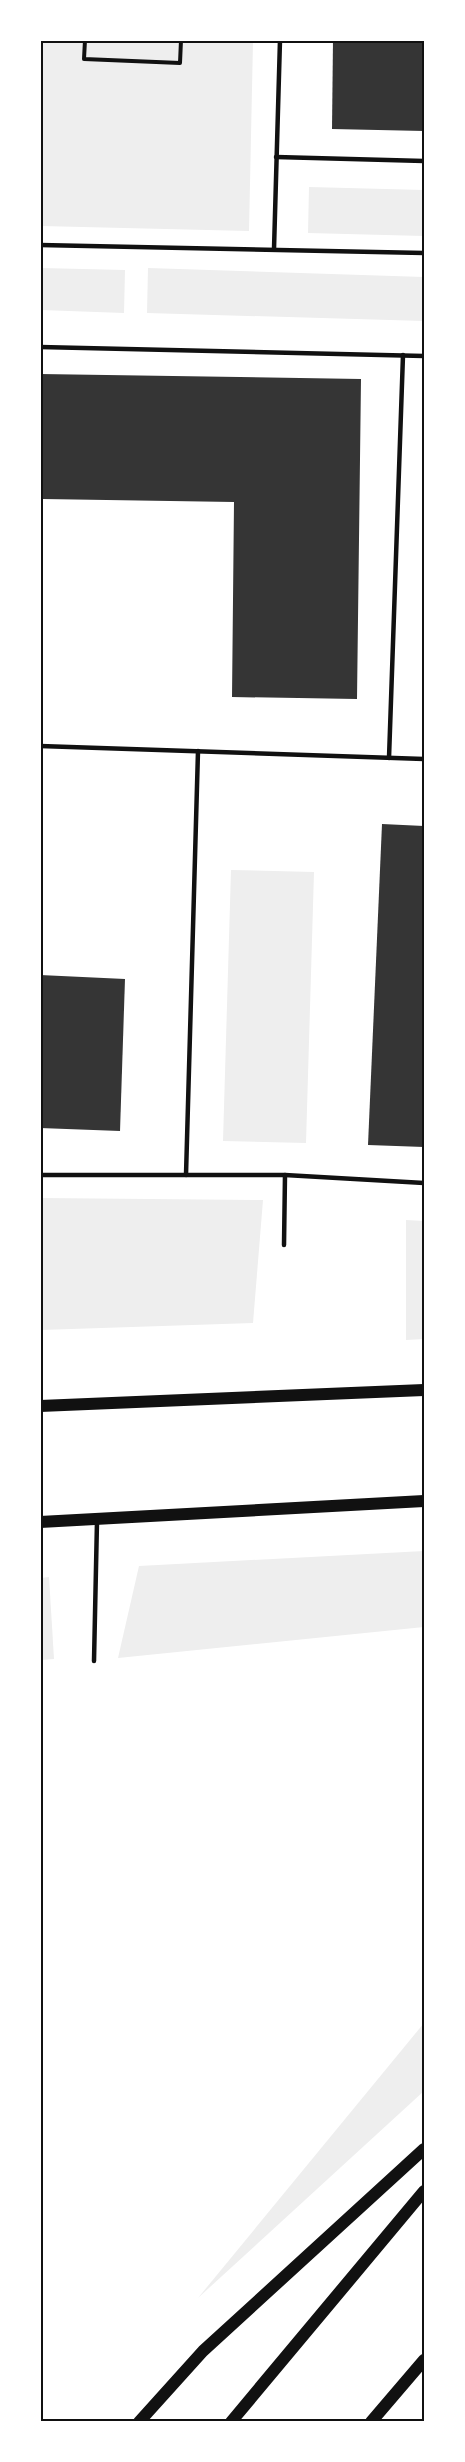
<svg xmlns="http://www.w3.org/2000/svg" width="465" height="2462" viewBox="0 0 465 2462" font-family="Manrope,sans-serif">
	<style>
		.green { fill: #eee }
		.building { fill: #353535 }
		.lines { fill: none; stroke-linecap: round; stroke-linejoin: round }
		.path { stroke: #111; stroke-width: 4 }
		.service { stroke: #111; stroke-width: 4.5 }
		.secondary { stroke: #111; stroke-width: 12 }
		.neatline { fill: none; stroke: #111; stroke-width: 2 }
	</style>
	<rect width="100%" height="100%" fill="#fff"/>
	<g class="green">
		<polygon points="41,41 253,41 249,231 41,226"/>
		<polygon points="309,187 424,190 424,236 308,233"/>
		<polygon points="41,268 125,270 124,313 41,310"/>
		<polygon points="148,268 424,277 424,321 147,313"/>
		<polygon points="231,870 314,872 306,1143 223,1141"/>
		<polygon points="41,1198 263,1200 253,1323 41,1330"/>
		<polygon points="406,1220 424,1221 424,1339 406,1340"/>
		<polygon points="424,1551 424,1627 118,1658 139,1566"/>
		<polygon points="49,1577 54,1659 41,1660 41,1578"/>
		<polygon points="424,2023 424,2091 198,2298"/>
	</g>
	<g class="building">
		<polygon points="333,40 424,40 424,131 332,129"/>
		<polygon points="40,374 361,379 357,699 232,697 234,502 43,499 40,568"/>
		<polygon points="382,824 424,826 424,1147 368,1145"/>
		<polygon points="40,975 125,979 120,1131 40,1128"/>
	</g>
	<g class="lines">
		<polyline class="path" points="85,40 84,59 180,63 181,40"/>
		<g class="service">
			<polyline points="276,157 424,161"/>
			<polyline points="40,245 424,253"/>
			<polyline points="274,249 280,40"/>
			<polyline points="40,347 424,356"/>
			<polyline points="40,746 424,759"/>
			<polyline points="389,758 403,355"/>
			<polyline points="40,1175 285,1175 424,1183"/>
			<polyline points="186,1175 198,751"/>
			<polyline points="284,1245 285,1175"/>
			<polyline points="94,1661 97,1521"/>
		</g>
		<g class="secondary">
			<polyline points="40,1406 424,1390"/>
			<polyline points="40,1522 424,1501"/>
			<polyline points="139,2422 203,2351 424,2149"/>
			<polyline points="231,2422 424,2191"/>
			<polyline points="371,2422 424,2360"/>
		</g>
	</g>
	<rect width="465" height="2462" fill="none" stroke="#ffffff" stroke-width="84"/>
	<rect x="42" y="42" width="381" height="2378" class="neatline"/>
</svg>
